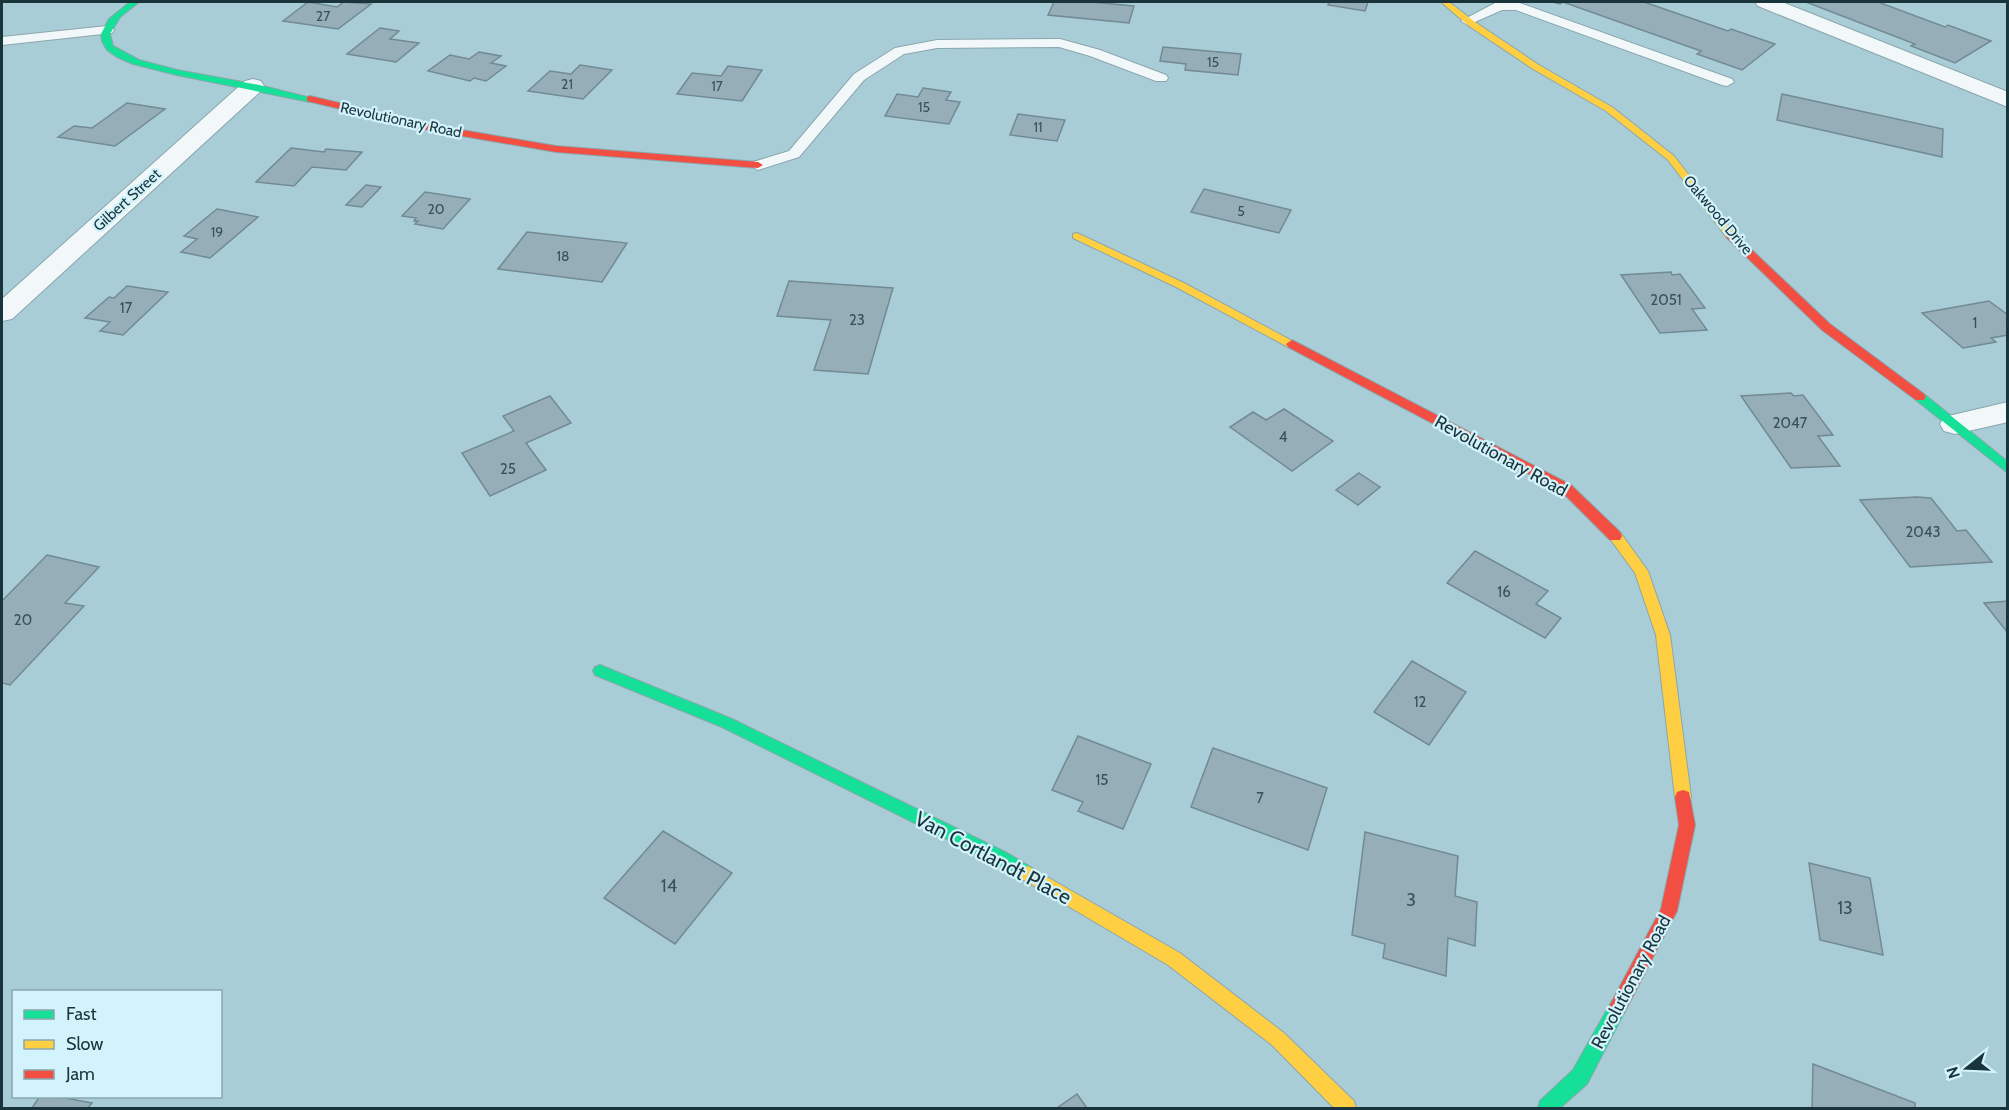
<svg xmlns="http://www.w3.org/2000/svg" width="2009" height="1110" viewBox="0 0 2009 1110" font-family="Cabin,sans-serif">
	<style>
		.building { fill: #95aeb8; stroke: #718a94; stroke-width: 1.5 }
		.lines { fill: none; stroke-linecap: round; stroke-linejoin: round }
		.lane-casing { stroke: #8aa6ae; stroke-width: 2 }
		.street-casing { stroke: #8aa6ae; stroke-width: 2 }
		.fast-casing { stroke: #8aa6ae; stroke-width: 2 }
		.slow-casing { stroke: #8aa6ae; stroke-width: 2 }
		.jam-casing { stroke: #8aa6ae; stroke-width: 2 }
		.lane { fill: #f2f8f9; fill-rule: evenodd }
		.street { fill: #f2f8f9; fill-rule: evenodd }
		.fast { fill: #16e098; fill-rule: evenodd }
		.slow { fill: #ffcf43; fill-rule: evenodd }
		.jam { fill: #f24e42; fill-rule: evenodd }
		.labels { text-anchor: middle; stroke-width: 4.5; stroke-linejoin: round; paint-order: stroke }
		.far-number-label { font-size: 14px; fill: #38525a }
		.far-street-label { font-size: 15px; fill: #19343b; stroke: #d3f3fc }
		.number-label { font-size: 15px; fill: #38525a }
		.street-label { font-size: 18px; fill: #19343b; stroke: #d3f3fc }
		.near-number-label { font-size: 18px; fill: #38525a }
		.near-street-label { font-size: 21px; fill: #19343b; stroke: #d3f3fc }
	</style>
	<rect width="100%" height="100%" fill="#a9cdd6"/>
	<g class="building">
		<polygon points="308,2 337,7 344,2 371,4 338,29 283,21"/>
		<polygon points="1054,2 1091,2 1134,6 1129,23 1048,15"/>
		<polygon points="1329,2 1368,2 1365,11 1328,5"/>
		<polygon points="1553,2 1644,2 1728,31 1731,29 1775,44 1742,70 1697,54 1701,51 1563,2 1560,4"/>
		<polygon points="1806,2 1878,2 1945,27 1948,25 1991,41 1955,63 1911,46 1915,44"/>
		<polygon points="380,28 399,31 390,39 419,43 396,62 347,54"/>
		<polygon points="1163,47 1241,54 1238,75 1185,70 1186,64 1160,61"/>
		<polygon points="479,52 501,56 491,63 506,66 486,81 474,78 470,81 428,71 450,55 469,59"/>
		<polygon points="580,65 612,70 583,99 528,91 550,71 571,74"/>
		<polygon points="728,66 762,70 742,101 677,94 692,73 721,76"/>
		<polygon points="923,88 951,92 946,100 960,102 949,124 885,116 897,94 918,97"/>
		<polygon points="1782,94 1943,129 1942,157 1777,120"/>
		<polygon points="127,103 165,109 115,146 58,137 74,126 92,128"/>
		<polygon points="1018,114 1065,120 1057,141 1010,135"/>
		<polygon points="291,148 324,152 326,149 362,152 346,170 312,167 294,186 256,182"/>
		<polygon points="366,185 381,187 362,207 346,205"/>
		<polygon points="1204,189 1291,210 1279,233 1191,212"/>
		<polygon points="425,192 470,199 443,229 415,224 418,221 414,221 416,218 402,216"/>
		<polygon points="217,209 258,217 210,258 181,252 197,239 184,236"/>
		<polygon points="527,232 627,243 602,282 498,269"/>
		<polygon points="1671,272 1672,275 1680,274 1705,308 1692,309 1707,330 1660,333 1621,275"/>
		<polygon points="789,281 893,288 868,374 814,370 831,320 777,316"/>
		<polygon points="127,286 168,292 123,335 100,331 110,322 85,318 109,297 114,298"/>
		<polygon points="1989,301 2008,315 2008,335 1991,338 1996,342 1963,348 1922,313"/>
		<polygon points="1791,393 1794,396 1803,395 1833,435 1818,436 1840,466 1791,468 1741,396"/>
		<polygon points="550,396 571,423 526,443 546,470 490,496 462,453 514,431 503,416"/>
		<polygon points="1284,409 1333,441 1292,471 1230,427 1253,412 1266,420"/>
		<polygon points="1359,473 1380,487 1358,505 1336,490"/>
		<polygon points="1917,497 1931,498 1957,531 1966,530 1992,562 1910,567 1860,500"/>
		<polygon points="1475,551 1548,591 1536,604 1561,618 1545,638 1447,583"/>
		<polygon points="47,555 99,567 65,603 84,606 10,685 2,683 2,601"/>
		<polygon points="2008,601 2008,633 1984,603"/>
		<polygon points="1412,661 1466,692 1429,745 1374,712"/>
		<polygon points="1078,736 1151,764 1123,829 1078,811 1083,802 1052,790"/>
		<polygon points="1213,748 1327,788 1308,850 1191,807"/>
		<polygon points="663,831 732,873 675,944 604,898"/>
		<polygon points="1365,832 1458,856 1455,896 1477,902 1475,946 1448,938 1446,976 1383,958 1385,944 1352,935"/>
		<polygon points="1809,863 1870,878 1883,955 1820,940"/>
		<polygon points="1813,1064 1915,1103 1915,1108 1812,1108"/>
		<polygon points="1077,1094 1087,1108 1057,1108"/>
		<polygon points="40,1096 55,1096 92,1103 88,1108 32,1108"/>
	</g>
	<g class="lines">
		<g class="lane-casing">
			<g id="lane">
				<polygon points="1517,2 1732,79 1734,82 1727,86 1722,85 1516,10 1502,10 1468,25 1461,21 1495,3"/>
				<polygon points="107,26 112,27 114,30 112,33 2,45 2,37"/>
				<polygon points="1060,39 1100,50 1166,75 1168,78 1166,81 1156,81 1090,56 1059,47 937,48 904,54 864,80 799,157 758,170 750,165 753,162 789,151 854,74 895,48 937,40"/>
			</g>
		</g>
		<g class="street-casing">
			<g id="street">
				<polygon points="1755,2 1782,2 2008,92 2008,107 1758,6"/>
				<polygon points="253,79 261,81 264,86 261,91 12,319 2,321 2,299 245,81"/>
				<polygon points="2008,402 2008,422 1955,434 1944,431 1940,424 1944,417"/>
			</g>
		</g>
		<g class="fast-casing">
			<g id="fast">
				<polygon points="130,2 139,2 120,17 110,34 113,46 139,60 177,70 259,85 315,99 310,102 177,75 133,64 117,57 107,50 102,41 101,34 109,19"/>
				<polygon points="1920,393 1924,394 2008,462 2008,473 1916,400 1914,397"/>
				<polygon points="600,665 732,719 1007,853 1034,869 1036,874 1034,879 1028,882 995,863 722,727 595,675 593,671 595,667"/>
				<polygon points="1618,998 1624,1001 1627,1007 1587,1084 1560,1108 1538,1108 1540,1101 1573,1070 1612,1001"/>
			</g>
		</g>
		<g class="slow-casing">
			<g id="slow">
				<polygon points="1441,2 1449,2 1475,22 1539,65 1612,107 1674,156 1735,234 1735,238 1727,238 1668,160 1606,111 1533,69 1469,26"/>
				<polygon points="1077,233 1184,283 1298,344 1292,348 1288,347 1176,287 1073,238 1073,234"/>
				<polygon points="1615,531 1620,532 1648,571 1670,635 1691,797 1689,802 1683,804 1677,802 1675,797 1656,635 1635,573 1608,536"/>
				<polygon points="1028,866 1180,953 1284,1033 1354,1101 1356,1108 1334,1108 1272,1045 1168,965 1022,879 1020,874 1022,869"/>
			</g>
		</g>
		<g class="jam-casing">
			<g id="jam">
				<polygon points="310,96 433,125 556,146 758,162 763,165 758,168 556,152 433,131 307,101 307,97"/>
				<polygon points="1731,233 1735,234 1830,324 1924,394 1926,397 1924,400 1916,400 1822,330 1727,238 1726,236"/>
				<polygon points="1292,340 1571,485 1620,532 1622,536 1620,540 1610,540 1561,491 1288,347 1286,344"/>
				<polygon points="1683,790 1689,792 1695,825 1677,911 1624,1013 1618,1016 1612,1013 1609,1007 1661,909 1679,825 1675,797 1677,792"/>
			</g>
		</g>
		<use href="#lane" class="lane"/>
		<use href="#street" class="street"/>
		<use href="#fast" class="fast"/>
		<use href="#slow" class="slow"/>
		<use href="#jam" class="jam"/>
	</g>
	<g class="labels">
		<g class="far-number-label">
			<text x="323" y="21">27</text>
			<text x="1213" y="67">15</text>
			<text x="567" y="89">21</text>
			<text x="717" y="91">17</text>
			<text x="924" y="112">15</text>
			<text x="1038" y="132">11</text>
			<text x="436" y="214">20</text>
			<text x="1241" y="216">5</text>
			<text x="217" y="237">19</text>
			<text x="563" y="261">18</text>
		</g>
		<g class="far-street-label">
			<text transform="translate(401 120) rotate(12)" y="5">Revolutionary Road</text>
			<text transform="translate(127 200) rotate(-42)" y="5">Gilbert Street</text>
			<text transform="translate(1718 215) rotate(50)" y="5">Oakwood Drive</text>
		</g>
		<g class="number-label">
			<text x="1666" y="305">2051</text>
			<text x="126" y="313">17</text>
			<text x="857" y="325">23</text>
			<text x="1975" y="328">1</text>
			<text x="1790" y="428">2047</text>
			<text x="1283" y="442">4</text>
			<text x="508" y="474">25</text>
			<text x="1923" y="537">2043</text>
			<text x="1504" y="597">16</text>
			<text x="23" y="625">20</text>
			<text x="1420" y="707">12</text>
			<text x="1102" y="785">15</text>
			<text x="1260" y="803">7</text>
		</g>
		<g class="street-label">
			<text transform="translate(1501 456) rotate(29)" y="6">Revolutionary Road</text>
			<text transform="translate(1631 982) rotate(-62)" y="6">Revolutionary Road</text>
		</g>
		<g class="near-number-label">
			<text x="669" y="892">14</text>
			<text x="1411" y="906">3</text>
			<text x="1845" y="914">13</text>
		</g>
		<g class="near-street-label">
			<text transform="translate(993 858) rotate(28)" y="7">Van Cortlandt Place</text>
		</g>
	</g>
	<rect width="2009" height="1110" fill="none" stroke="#19343b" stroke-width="6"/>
	<rect x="12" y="990" width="210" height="108" fill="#d3f3fc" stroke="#89a7af" stroke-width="1.5"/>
	<rect x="24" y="1010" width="30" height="9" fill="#16e098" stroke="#89a7af" stroke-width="1.5"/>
	<text x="66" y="1020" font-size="18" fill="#19343b">Fast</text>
	<rect x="24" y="1040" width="30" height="9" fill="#ffcf43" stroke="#89a7af" stroke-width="1.5"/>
	<text x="66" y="1050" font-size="18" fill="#19343b">Slow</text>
	<rect x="24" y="1070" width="30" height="9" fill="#f24e42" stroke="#89a7af" stroke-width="1.5"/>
	<text x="66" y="1080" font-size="18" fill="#19343b">Jam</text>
	<g transform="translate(1967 1068) rotate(252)" stroke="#d3f3fc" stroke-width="4.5" paint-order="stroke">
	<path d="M0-4.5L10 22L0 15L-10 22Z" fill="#19343b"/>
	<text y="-9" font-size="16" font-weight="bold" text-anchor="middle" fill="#19343b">N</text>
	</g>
</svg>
